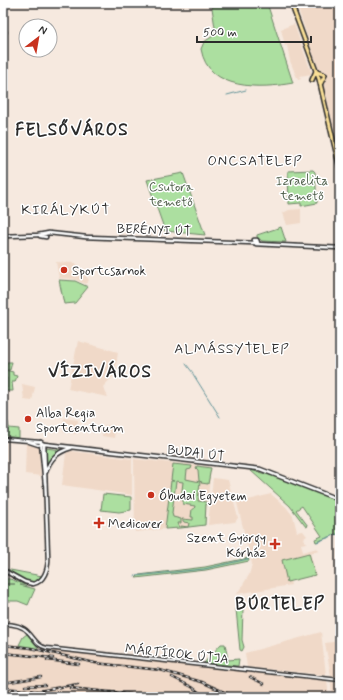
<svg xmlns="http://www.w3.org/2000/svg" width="343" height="700" viewBox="0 0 343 700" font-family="Mynerve,sans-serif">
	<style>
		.built { fill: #f0d9c8 }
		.green { fill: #acdfa0; stroke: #6c8566 }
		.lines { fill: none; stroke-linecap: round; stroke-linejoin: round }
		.stream { stroke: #629398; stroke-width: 1 }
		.tertiary-casing { stroke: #2b2b2b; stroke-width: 5 }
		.secondary-casing { stroke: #2b2b2b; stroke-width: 5.5 }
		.primary-casing { stroke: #2b2b2b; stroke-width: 6 }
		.tertiary { stroke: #fff; stroke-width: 2 }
		.secondary { stroke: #fff; stroke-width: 2.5 }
		.primary { stroke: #fadf96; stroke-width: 3 }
		.rail-casing { stroke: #2b2b2b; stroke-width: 2.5 }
		.rail { stroke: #fff; stroke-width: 1; stroke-dasharray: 3; stroke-linecap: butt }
		.poi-dot { fill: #c8321e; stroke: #fff; stroke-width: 1.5 }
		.labels { text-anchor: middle; stroke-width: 3; stroke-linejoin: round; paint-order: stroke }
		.park-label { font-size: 13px; fill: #52614e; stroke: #fff }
		.street-label { font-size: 13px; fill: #2b2b2b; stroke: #fff }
		.poi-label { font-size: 13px; fill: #2b2b2b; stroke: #fff; text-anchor: start }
		.neighbourhood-label { font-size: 14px; letter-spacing: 1px; fill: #2b2b2b; stroke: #fff }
		.district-label { font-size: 17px; font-weight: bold; letter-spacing: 1px; fill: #2b2b2b; stroke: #fff }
	</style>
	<rect width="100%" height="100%" fill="#f6e9df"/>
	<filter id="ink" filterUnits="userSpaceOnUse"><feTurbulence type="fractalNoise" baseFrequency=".025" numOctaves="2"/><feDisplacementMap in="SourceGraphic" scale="8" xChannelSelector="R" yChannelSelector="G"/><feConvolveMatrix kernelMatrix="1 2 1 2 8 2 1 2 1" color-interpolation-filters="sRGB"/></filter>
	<g filter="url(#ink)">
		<g class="built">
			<polygon points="296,3 340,3 340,161 332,119 321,77"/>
			<polygon points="294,24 312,74 299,76 301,79 298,80 290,61 287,45 285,46 281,29"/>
			<polygon points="301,209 301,223 287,225 283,213 289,210"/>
			<polygon points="56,262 75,263 89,280 86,284 74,279 59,278"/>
			<polygon points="78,341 118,352 115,374 103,387 108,397 68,389"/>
			<polygon points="22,384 35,387 32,401 24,400"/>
			<polygon points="64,418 78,420 77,434 63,432"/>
			<polygon points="104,425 116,426 114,438 102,436"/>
			<polygon points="26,443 39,446 41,476 25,474"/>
			<polygon points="71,451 132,459 132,495 62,485 66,453"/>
			<polygon points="134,459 211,467 205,525 135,532"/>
			<polygon points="213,478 228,480 238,518 235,522 208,525"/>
			<polygon points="271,494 286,507 293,516 297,532 303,531 307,536 304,538 306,543 301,544 303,552 317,548 319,551 310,553 316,575 290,581 291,585 237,594 249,575 252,564 237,503"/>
			<polygon points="321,632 326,675 247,667 245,653"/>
			<polygon points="340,641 340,677 331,676 325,643"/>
			<polygon points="3,643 327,681 329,697 218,697 214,694 208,695 209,697 3,697"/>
			<polygon points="331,682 340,683 340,697 332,696"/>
		</g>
		<g class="green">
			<path d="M214 3H267L293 83C261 89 208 91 201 49L204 42 216 34 212 8Z"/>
			<polygon points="313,170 315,172 317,203 301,206 301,203 289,204 288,171"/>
			<polygon points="183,173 205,235 165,231 147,180"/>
			<polygon points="281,227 286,242 262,241 257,237 257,235"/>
			<polygon points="59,280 75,281 88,287 75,303 64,304"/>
			<polygon points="7,362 12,362 10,370 5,370 13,372 13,375 17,376 15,382 12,382 13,391 3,391 3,388 7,388 7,378 3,377 4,368 6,369"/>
			<polygon points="8,422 9,428 19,429 19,438 6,436 5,424"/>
			<polygon points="45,448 61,450 52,457 46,465"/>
			<polygon points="173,464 192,466 191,469 187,470 186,479 200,482 198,501 206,502 205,525 181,528 181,526 188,527 189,523 184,522 182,519 193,520 193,517 191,517 192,509 194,509 195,506 183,504 183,500 181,499 183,482 176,481 172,513 173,517 181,519 181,523 178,523 180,528 165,529 171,481 174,481 171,480"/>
			<polygon points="197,466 211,468 208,484 201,483 202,482 199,481 198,470 196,468"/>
			<polygon points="250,470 274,476 340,502 340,533 316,542 315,539 322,536 302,506 296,510 308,526 306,527 290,506"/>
			<polygon points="103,494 131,497 131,510 119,512 101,510"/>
			<polygon points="309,553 315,575 287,582 282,560"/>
			<polygon points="248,558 249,561 206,570 136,578 139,575 205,567"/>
			<path d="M5 569 42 576 36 582C27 583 10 576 5 569Z"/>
			<polygon points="5,579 10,579 26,585 20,585 35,589 28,605 18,601 6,601 6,584 15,584 5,584"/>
			<polygon points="236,609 243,609 242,640 244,647 242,651 240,650"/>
			<polygon points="27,634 39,649 19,645 23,637"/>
			<polygon points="221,644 225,644 228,660 239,659 238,666 204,663"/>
		</g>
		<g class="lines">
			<g class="stream">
				<polyline points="227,95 246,90"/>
				<polyline points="186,364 193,373"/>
				<polyline points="193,374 220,417"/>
				<polyline points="317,542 340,533"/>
				<polyline points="135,576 204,569 248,559"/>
			</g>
			<g class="tertiary-casing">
				<g id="tertiary">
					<polyline points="3,439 41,442 44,444 38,445 26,441"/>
					<path d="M3 624C11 624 22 625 28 632 35 639 37 646 47 648L340 680"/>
				</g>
			</g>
			<g class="secondary-casing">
				<g id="secondary">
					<polyline points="3,30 5,32 3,34"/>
					<polyline points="3,236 38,235 49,233 86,237 255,243"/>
					<polyline points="40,236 46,237"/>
					<polyline points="258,243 257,240 254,240 256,244 340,248"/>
					<polyline points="41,442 45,484"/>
					<path d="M46 472C50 459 57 452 71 448"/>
					<path d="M3 570 25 582 33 584C44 582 48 569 48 559L44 444 260 469 340 500"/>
				</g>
			</g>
			<g class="primary-casing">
				<g id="primary">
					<polyline points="291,3 319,79 340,169"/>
					<polyline points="317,72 325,75 321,83"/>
					<polyline points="312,80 316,71"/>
				</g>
			</g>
			<use href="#tertiary" class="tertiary"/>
			<use href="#secondary" class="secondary"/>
			<use href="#primary" class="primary"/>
			<g class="rail-casing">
				<g id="rail">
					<polyline points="3,645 31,648 95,663 160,670 202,682 235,697"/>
					<polyline points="3,653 53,658"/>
					<polyline points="47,660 79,664"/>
					<polyline points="172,677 192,687 205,697"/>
					<polyline points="250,677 264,684"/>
					<polyline points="3,683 41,677"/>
					<polyline points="25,686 45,685"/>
					<polyline points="3,688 38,691 78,684"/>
					<polyline points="70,688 130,694"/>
				</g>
			</g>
			<use href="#rail" class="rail"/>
		</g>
	</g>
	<g class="poi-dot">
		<circle cx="64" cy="270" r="4"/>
		<circle cx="28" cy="419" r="4"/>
		<circle cx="151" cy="495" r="4"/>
		<path d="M97 517h4v4h4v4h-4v4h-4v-4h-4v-4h4z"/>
		<path d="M273 538h4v4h4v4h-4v4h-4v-4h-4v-4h4z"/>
	</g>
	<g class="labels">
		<g class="park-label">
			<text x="302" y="185">Izraelita<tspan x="302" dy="15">temető</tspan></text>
			<text x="171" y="191">Csutora<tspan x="171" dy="15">temető</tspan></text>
		</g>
		<g class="street-label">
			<text transform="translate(154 229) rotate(2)" y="5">BERÉNYI ÚT</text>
			<text transform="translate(196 452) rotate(7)" y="5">BUDAI ÚT</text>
			<text transform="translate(177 653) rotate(6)" y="5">MÁRTÍROK ÚTJA</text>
		</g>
		<g class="poi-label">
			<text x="72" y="275">Sportcsarnok</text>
			<text x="36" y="417">Alba Regia<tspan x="36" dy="15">Sportcentrum</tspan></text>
			<text x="159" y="500">Óbudai Egyetem</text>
			<text x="108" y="528">Medicover</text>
			<text x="266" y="542" text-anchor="end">Szent György<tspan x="266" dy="15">Kórház</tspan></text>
		</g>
		<g class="neighbourhood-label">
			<text x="255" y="165">ONCSATELEP</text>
			<text x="66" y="214">KIRÁLYKÚT</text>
			<text x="232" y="353">ALMÁSSYTELEP</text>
		</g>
		<g class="district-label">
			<text x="72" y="135">FELSŐVÁROS</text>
			<text x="100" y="377">VÍZIVÁROS</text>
			<text x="280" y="609">BÚRTELEP</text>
		</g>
	</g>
	<rect width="343" height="700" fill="none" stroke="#fff" stroke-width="16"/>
	<rect x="8" y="8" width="327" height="684" fill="none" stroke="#2b2b2b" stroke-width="1.5" filter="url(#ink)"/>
	<g transform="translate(38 38) rotate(31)"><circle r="19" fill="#ffffff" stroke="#aaaaaa"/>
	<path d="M0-3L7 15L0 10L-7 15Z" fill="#c8321e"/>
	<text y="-6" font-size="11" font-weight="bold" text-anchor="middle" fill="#2b2b2b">N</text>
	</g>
	<path d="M197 36v6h114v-6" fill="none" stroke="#2b2b2b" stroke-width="2"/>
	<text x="203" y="36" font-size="12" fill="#2b2b2b" stroke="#ffffff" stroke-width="3" paint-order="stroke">500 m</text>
</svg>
